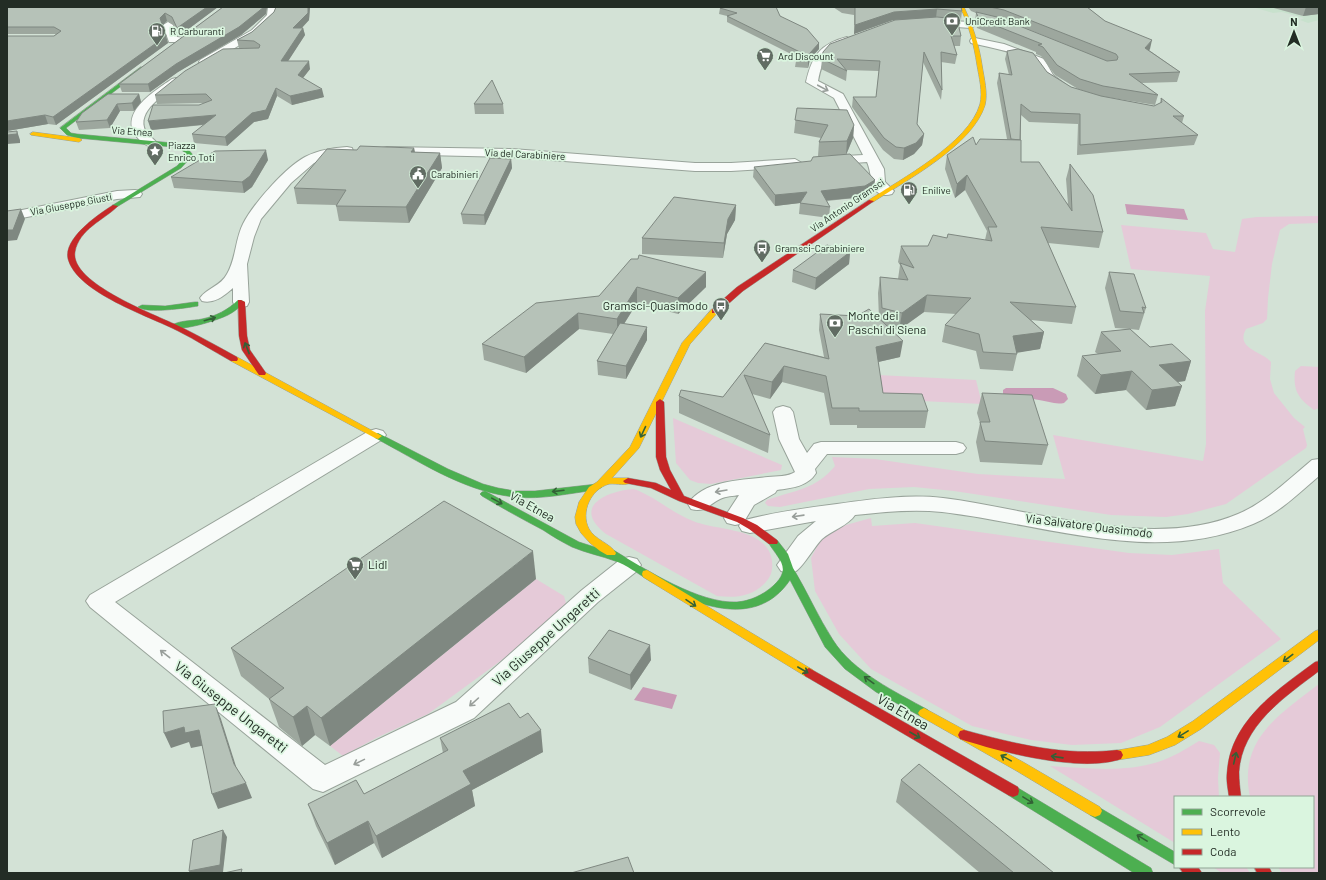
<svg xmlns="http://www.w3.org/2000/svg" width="1326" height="880" viewBox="0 0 1326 880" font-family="Barlow,sans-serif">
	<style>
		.built { fill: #c8e1cd }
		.green { fill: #e5cad8 }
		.water { fill: #c99bb6 }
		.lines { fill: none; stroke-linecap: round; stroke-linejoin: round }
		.street-casing { stroke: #98a39a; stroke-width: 2 }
		.fast-casing { stroke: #98a39a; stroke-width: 1 }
		.slow-casing { stroke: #98a39a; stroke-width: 1 }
		.jam-casing { stroke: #98a39a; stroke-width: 1 }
		.street { fill: #f8fbf9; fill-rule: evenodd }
		.fast { fill: #4caf50; fill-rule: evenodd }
		.slow { fill: #ffc107; fill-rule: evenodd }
		.jam { fill: #c62828; fill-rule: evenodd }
		.wall { fill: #9da79e; fill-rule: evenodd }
		.shaded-wall { fill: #7f8881 }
		.building { fill: #b6c2b8; stroke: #7f8881 }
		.oneway { stroke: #989e9a }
		.oneway2 { stroke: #336136 }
		.labels { text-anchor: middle; stroke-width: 3.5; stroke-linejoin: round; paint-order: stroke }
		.far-poi-label { font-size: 10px; fill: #232d25; stroke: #daf5df; text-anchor: start }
		.far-street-label { font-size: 10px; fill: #232d25; stroke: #daf5df }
		.poi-label { font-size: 12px; fill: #232d25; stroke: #daf5df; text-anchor: start }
		.street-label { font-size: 12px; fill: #232d25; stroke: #daf5df }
		.near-street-label { font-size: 14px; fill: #232d25; stroke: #daf5df }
	</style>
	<rect width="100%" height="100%" fill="#d3e2d6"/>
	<polygon class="built" points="1253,7 1319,7 1319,20 1308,23 1300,20 1304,18 1282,12 1273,13"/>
	<g class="green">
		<path d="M1319 216V223L1289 224 1280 230 1272 264 1268 298 1267 319 1263 323 1246 329C1235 349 1262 351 1271 362L1270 379 1274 393 1294 418 1305 427 1303 429 1307 445 1306 448 1226 504 1188 514 1166 517 1111 515 954 491 914 487 869 489 780 507 768 506 765 503 767 500C795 490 815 490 835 466L832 457 875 459 978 474 1065 479 1053 435 1203 461 1206 444 1205 311 1210 276 1131 269 1121 225 1206 233 1213 249 1235 252 1242 219 1257 217Z"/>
		<path d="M1301 366 1319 367V408L1314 410C1298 398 1293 391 1295 371Z"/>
		<polygon points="878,375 976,380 982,404 881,399"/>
		<polygon points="673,418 782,465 781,470 711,484 698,483 690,480 676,463"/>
		<path d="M634 489C656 497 672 513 693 521 716 531 768 527 772 561 773 570 771 577 765 583 751 597 736 598 717 596L606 534C571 507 606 491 634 489Z"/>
		<polygon points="871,518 872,526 915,523 1129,553 1172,555 1219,549 1223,583 1281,639 1160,727 1121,743 1072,745 1031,740 972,726 871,669 839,634 815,591 811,558 821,539 832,531 846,525"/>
		<polygon points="536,579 564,596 567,607 510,654 428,714 376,738 343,756 330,746"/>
		<path d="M1319 684V873H1282L1278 867H1313V797H1250C1238 739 1279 715 1319 684Z"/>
		<path d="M1199 741 1214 745 1220 753 1218 778 1219 797H1175V843L1050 766C1085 768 1123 773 1158 762 1173 757 1186 749 1199 741Z"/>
		<polygon points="1213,867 1246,867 1250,873 1222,873"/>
	</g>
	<g class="water">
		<polygon points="1125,204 1184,209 1188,220 1127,214"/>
		<path d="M1006 388H1053L1066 394 1068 399 1064 403C1055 405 1048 401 1039 400 1027 398 1015 398 1003 395V390Z"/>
		<polygon points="643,687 677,695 672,709 634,700"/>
	</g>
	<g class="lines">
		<g class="street-casing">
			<g id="street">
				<polygon points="268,7 278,7 275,18 258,34 208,64 200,64 199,62 200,60 252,30 267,15"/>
				<polygon points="931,20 971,22 976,25 971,28 928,25 926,23"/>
				<polygon points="168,22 173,25 177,37 186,38 187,40 186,42 169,42 163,25"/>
				<path d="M847 37 852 40 851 42C827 52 823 56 818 81L843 94 884 169 885 182 894 191 892 194C869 200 873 175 867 162L827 165 820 161 827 157 863 155 834 98 806 82C812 56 820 44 847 37Z"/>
				<path d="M975 38 1004 44 1044 59 1053 75 1066 85 1060 88C1042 84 1044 69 1035 62 1021 53 988 47 971 43L970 41 971 39Z"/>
				<path d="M176 78 180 79 182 81 180 83C167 93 134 111 146 132 149 136 154 139 157 143L151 147C145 145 140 141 136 136 119 112 156 90 172 79Z"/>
				<path d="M347 147 352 148 353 151 352 154 328 157 314 163 291 183 261 219 254 237 247 264 249 302 247 306 241 307 235 306 233 302V288C224 296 214 304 202 301L200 298C207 288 221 286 227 274 236 259 235 240 243 224 253 204 285 168 305 157 318 150 333 148 347 147Z"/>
				<polygon points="387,147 512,149 695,163 731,163 795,159 802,163 795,167 731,171 695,171 512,157 382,154 381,151 382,148"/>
				<polygon points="135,190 140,191 142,194 140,197 117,199 7,221 7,213 117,191"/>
				<path d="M783 406 790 408 793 412 799 439 807 453 814 444 821 442H956L963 444 966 448 963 452 956 454H827L815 469 816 473C808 486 793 488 777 490L775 493 754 505 745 520C775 512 806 508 837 504 872 499 908 494 943 498 1032 509 1152 551 1238 514 1266 502 1289 479 1312 460L1319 459V476C1299 493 1278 514 1253 524 1152 566 1045 524 942 512 913 509 884 512 855 515 849 525 831 531 822 539 815 546 802 568 796 571 791 574 786 572 781 571L777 565 798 536 816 521 750 533 742 531 739 526 740 524 735 525 727 523 724 518 739 495C734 496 726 496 720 499 709 504 706 513 691 509L688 504C703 480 743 480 768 477 777 476 788 477 795 472L779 439 773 412 776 408Z"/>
				<polygon points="376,429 383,431 386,435 383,439 115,602 325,765 456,702 582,590 621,559 629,557 637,559 641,565 637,571 598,602 474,718 323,792 313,789 90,607 86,601 90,595 369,431"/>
			</g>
		</g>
		<g class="fast-casing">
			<g id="fast">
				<path d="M141 67 145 68 66 128 71 133 77 134 173 143 187 148 193 155 181 168 115 208 112 206 113 205 177 166 187 155C183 150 178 148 173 147L77 138 67 135 60 128Z"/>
				<path d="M238 300H241L245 302C240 307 234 312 228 315 218 320 179 333 171 326 178 320 193 321 202 319 216 316 228 310 238 300Z"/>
				<path d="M195 302H198V306C186 308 147 314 138 307L142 305 165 306Z"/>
				<path d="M378 433 448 469 483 484 498 488 515 491H535L597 484 602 487 597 490C570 493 542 500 515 497 464 492 419 461 375 438L374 436 375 434Z"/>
				<path d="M485 491 579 542 607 551 611 549 615 551C646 570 700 604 737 602 750 601 763 595 773 586 793 568 778 559 768 542L769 540H777L788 554 793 568C807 591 818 617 833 640 853 672 896 692 928 710L930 713 928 716 924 718 920 716 876 692 845 669 825 647 790 580C755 632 692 603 650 581 640 575 625 564 615 561 602 556 586 553 572 547 562 542 552 536 543 530 522 519 502 508 482 496L480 494 482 492Z"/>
				<polygon points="1013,785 1151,868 1153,873 1134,873 1008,795 1007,791 1008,787"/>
				<polygon points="1095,805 1175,852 1175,865 1090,815 1088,811 1090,807"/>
			</g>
		</g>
		<g class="slow-casing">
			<g id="slow">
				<path d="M960 7H964C973 26 979 45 982 65 984 78 988 93 985 105 973 145 907 180 873 202H869V200C901 179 969 143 980 104 983 92 979 77 977 65 974 45 969 25 960 7Z"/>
				<polygon points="33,132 79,138 82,140 79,142 31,135 30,134"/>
				<path d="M712 309H715L719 311 690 344 639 448 612 478H628L633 481C627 487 617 483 609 484 591 489 580 512 589 529 595 540 610 543 616 553L615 555H607L600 551 590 543 581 533 576 524 575 517 579 502 589 487 597 482 630 447 682 343Z"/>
				<polygon points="231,357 237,357 382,436 378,439 375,438 231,361 230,359"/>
				<polygon points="647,570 813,670 815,673 813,676 809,678 805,676 643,577 642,574 643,571"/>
				<polygon points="1319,630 1319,640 1201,729 1175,745 1149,755 1117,760 1113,759 1111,755 1113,751 1148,745 1167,737 1193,721 1315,631"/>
				<polygon points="924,708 1023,762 1100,807 1102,811 1100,815 1095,817 1090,815 1015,770 920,716 918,713 920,710"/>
			</g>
		</g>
		<g class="jam-casing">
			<g id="jam">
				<polygon points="869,200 874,201 743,291 718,313 712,313 712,309 737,287"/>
				<path d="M113 205 118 206C104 220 79 229 75 252 70 284 159 316 183 328 201 337 219 347 237 357L238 359 237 361H231C213 351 196 340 178 331 149 316 77 293 68 259 63 238 99 214 113 205Z"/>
				<polygon points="238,300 241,300 245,302 247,336 250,350 266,373 265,375 259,375 242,350 239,336"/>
				<polygon points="660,399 664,402 666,457 670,470 684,496 743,518 757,525 777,540 778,542 777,544 769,544 749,529 737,522 679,501 651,488 625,483 623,481 628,478 656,483 671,490 660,470 656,457 656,402"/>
				<path d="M1319 661V671C1285 697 1242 725 1239 772 1239 780 1240 789 1241 797H1229C1228 789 1226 781 1227 773 1230 721 1277 690 1315 662Z"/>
				<polygon points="809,668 1018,787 1019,791 1018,795 1013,797 1008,795 805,676 803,673 805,670"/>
				<path d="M964 730C1016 744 1063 756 1117 750L1121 751 1123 755 1121 759C1081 773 1000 752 960 739L958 735 960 731Z"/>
				<polygon points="1179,867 1198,867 1202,873 1183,873"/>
				<polygon points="1254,867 1269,867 1272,873 1257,873"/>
			</g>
		</g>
		<use href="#street" class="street"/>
		<use href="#fast" class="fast"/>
		<use href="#slow" class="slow"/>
		<use href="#jam" class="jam"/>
	</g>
	<g class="wall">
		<polygon points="7,7 218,7 179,36 174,25 167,21 162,25 168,43 56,125 48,124 7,131 54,36 56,34 7,34"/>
		<polygon points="223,7 267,7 266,14 241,35 178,72 150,92 122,92 119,84"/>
		<polygon points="276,7 310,7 309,20 302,28 303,28 305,35 288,61 310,69 303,78 324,97 292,105 277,96 268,119 254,122 227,146 194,143 192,134 204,125 151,130 205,103 157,104 155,95 246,48 239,48 237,40 252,32 274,12"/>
		<polygon points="833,7 961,7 962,11 961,20 957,19 961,36 960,46 954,46 957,55 955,64 941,62 942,90 941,100 923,62 917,124 924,134 922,145 914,154 903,160 894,159 883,150 852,107 853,97 876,97 879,71 846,70 847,71 846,81 821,69 822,59 895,20 893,20 854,34 854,15 842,13"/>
		<path d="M968 7H1087L1105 21 1150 49 1149 50 1180 72 1177 82 1141 83 1158 95 1155 105 1100 96 1078 89 1055 75 1041 56 1036 54V52L977 28 975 21 976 13 971 11ZM1000 18 1003 19 1107 61Z"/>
		<polygon points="1270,7 1319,7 1319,14 1303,16"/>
		<polygon points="720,8 780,16 819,49 810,59 808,68 795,67 796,61 801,59 727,22 727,16 719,14"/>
		<polygon points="1007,51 1047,72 1071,87 1101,96 1154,106 1160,103 1161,98 1184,116 1182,123 1198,135 1194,145 1077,155 1078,124 1029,122 1021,115 1021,162 1068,204 1066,179 1070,164 1103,232 1099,248 1048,243 1076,307 1072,324 1031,320 1044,332 1040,349 1017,352 1017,354 1013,371 980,369 976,351 942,342 945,325 956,314 924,312 899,330 888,327 900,357 878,362 883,393 928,411 925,428 857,428 857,425 830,425 824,393 782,382 770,399 752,394 770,435 768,453 679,413 679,396 723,397 765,343 824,357 819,330 820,314 879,319 878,293 880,277 898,279 900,265 898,262 901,246 928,246 947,238 985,240 987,231 965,190 955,198 945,169 947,155 976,145 1007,139 997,83 999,73 1009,75 1005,59"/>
		<polygon points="139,94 141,102 134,111 120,111 110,128 79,130 76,122"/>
		<polygon points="474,104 503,104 504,114 475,114"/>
		<polygon points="797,108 854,125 853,138 846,155 818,156 819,142 821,138 794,133"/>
		<polygon points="414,148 415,152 440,153 442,168 409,223 339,221 336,205 297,204 294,188 357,150"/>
		<polygon points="511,159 512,168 485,225 463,224 461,214"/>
		<polygon points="268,160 252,187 244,193 174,188 171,177"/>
		<polygon points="754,167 875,180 873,190 864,197 827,201 830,207 829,218 799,214 800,203 775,206 753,177"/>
		<polygon points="736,205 735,220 727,234 723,258 642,254 642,238"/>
		<polygon points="850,252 849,264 815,290 792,282 793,270"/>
		<polygon points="638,259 706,287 678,314 637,303 624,324 647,340 626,379 598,375 597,361 613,334 579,329 526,373 484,360 482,344 599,296"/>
		<polygon points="1109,272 1146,308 1139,330 1130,329 1150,347 1191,361 1185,381 1177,382 1182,386 1175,406 1146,410 1126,390 1095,394 1077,376 1082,356 1098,354 1095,352 1101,332 1130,329 1115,328 1105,288"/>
		<polygon points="982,393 1048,445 1042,465 980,462 976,442 980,423 977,413"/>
		<polygon points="536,579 330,746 315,735 302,746 279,727 269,699 241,676 231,648"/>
		<polygon points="588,658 651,660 631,690 589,673"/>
		<polygon points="440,738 543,752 472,790 475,806 382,858 374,843 335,865 316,826 308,804 364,794 443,753"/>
		<polygon points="901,780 1054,873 980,873 896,802"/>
	</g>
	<g class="shaded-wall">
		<polygon points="207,7 218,7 179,36 177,28"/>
		<polygon points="264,7 267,7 266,14 241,35 178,72 150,92 148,84 176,64"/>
		<polygon points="308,7 310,7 309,20 295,35 293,28"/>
		<polygon points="1306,7 1319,7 1319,14 1303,16"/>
		<polygon points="937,9 936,18 893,20 854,34 855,25 894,12"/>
		<polygon points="165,13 167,21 162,26 160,18"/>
		<polygon points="303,28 305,35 283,69 281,61"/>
		<polygon points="166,36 168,43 56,125 53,117"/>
		<polygon points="1152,40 1150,49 1143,57 1145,48"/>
		<polygon points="819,43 819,49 810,59 808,68 808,61 810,53"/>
		<polygon points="309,61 310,69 299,83 298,75"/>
		<polygon points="276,88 277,96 268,119 254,122 227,146 225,137"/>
		<polygon points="322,89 324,97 292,105 290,96"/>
		<polygon points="139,94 141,102 134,111 132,103"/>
		<polygon points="117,104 120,111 110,128 107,120"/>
		<polygon points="45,115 48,124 7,131 7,121"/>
		<polygon points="216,115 219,123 151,130 148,121"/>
		<polygon points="854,125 853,138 846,155 847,141"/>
		<polygon points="17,131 20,140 20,143 7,144 7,135"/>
		<polygon points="924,134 922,145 914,154 903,160 904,148"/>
		<polygon points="414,148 416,162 411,152"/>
		<polygon points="266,150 268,160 252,187 244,193 242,182"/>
		<polygon points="440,153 442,168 409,223 406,207"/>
		<polygon points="511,159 512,168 485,225 484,215"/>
		<polygon points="967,175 965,190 955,198 957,184"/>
		<polygon points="875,180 873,190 864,197 820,201 821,191"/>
		<polygon points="807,192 800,203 775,206 775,195"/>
		<polygon points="736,205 735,220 727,234 723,258 724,243 728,219"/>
		<polygon points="21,209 25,219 17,240 7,241 7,230"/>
		<polygon points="850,252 849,264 815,290 816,278"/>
		<polygon points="706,272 706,287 678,314 678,298"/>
		<polygon points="637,287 637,303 617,335 617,319"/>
		<polygon points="927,295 924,312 899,330 902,313"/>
		<polygon points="578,313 579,329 526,373 524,357"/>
		<polygon points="647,327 647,340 626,379 626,366"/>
		<polygon points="1044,332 1040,349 1010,354 1013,336"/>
		<polygon points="903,341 900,357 874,363 876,347"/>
		<polygon points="1191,361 1185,381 1153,385 1159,365"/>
		<polygon points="784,366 782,382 770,399 772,382"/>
		<polygon points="1132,371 1126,390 1095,394 1101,375"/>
		<polygon points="1182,386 1175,406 1146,410 1152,390"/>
		<polygon points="533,551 536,579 330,746 321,718"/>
		<polygon points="650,645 651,660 631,690 630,675"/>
		<polygon points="215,704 221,719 240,779 234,764"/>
		<polygon points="307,706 315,735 302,746 293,717"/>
		<polygon points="184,727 199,730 206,745 191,748 189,742 171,748 164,733"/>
		<polygon points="541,730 543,752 472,790 475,806 382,858 376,836 463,771"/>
		<polygon points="246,783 252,798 218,809 212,794"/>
		<polygon points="368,821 374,843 335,865 327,843"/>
		<polygon points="223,830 227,837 223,872 220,873 190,873 189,871"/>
	</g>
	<g class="building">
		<polygon points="7,7 207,7 177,28 172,17 165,13 160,18 166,36 53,117 45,115 7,121 7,36 54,36 61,31 54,27 7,27"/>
		<polygon points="223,7 264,7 239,27 176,64 148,84 119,84"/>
		<polygon points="276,7 308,7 308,13 293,28 303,28 281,61 309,61 298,75 322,89 290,96 276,88 266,110 252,113 225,137 192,134 216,115 148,121 153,105 199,105 212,100 206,94 155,95 185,71 223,49 259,48 260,45 254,41 237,40 252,32 274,12"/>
		<polygon points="723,7 776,7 780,16 807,29 819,43 810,53 808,61 796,61 808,56 727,16 737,13 720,8"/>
		<polygon points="855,7 961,7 962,11 937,9 894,12 855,25"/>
		<polygon points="990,7 1087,7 1105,21 1152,40 1145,48 1180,72 1129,74 1158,95 1103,86 1080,79 1057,65 1043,47 1038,45 1042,44 979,19 976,12 997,17 1107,61 1117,60 1118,57 1116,54 1004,10"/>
		<polygon points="937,17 957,19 961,36 951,36 957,55 941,52 942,90 924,52 917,124 924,134 916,143 904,148 896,147 884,138 853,97 876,97 880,61 837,59 847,71 822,59 823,52 830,44 895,20"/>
		<polygon points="1018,49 1033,53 1047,72 1071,87 1101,96 1154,106 1162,102 1161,98 1184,116 1173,116 1198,135 1080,145 1080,114 1031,112 1021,104 1020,140 1011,139 999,73 1012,75 1007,51"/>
		<polygon points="492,80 503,104 474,104"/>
		<polygon points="108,94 139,94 132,103 117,104 107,120 76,122 82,113"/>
		<polygon points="797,108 847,110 854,125 847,141 819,142 828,125 795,120"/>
		<polygon points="17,131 17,134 7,135 7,132"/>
		<polygon points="973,137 976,145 980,139 1021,140 1021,162 1039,162 1072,211 1070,164 1093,195 1103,232 1041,227 1076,307 1010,302 1044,332 1013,336 1017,354 983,352 979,334 945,325 971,298 927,295 902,313 882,308 880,277 908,280 900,263 914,268 901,246 928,246 933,235 947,238 948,234 992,241 988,227 997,227 967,175 957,184 947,155"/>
		<polygon points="360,146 414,148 411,152 440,153 406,207 336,206 346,190 294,188 327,149 357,150"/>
		<polygon points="266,150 250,176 242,182 171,177 215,151"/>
		<polygon points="850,154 875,180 865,186 821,191 830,207 800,203 807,192 775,195 754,167 811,161 813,157"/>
		<polygon points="490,158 511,159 484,215 461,214"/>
		<polygon points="674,197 736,205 728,219 724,243 642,238"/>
		<polygon points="21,209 13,230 7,230 7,211"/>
		<polygon points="827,245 850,252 816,278 793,270"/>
		<polygon points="639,255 706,272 678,298 637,287 617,319 578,313 524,357 482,344 536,303 599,296 631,259 638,259"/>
		<polygon points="1109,272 1134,274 1146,308 1142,307 1144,313 1120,311"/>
		<polygon points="869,309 903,341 876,347 883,393 922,394 928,411 859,411 859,408 832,408 826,376 784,366 772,382 744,375 770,435 679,396 681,390 723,397 765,343 829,359 820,314 857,316"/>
		<polygon points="620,323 647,327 626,366 597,361"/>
		<polygon points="1130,329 1150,347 1172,344 1191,361 1159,365 1182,386 1152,390 1132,371 1101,375 1082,356 1121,351 1101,332"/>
		<polygon points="982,393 1032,395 1048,445 985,441 980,422 990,422"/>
		<polygon points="444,501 533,551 321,718 307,706 293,717 269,699 284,688 231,648"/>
		<polygon points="609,630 650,645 630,675 588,658"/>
		<polygon points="509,703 520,718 528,713 541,730 463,771 471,784 376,836 368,821 327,843 308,804 356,780 364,794 448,750 440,738"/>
		<polygon points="215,704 234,764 246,783 212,794 199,730 185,733 184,727 164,733 163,711"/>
		<polygon points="919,764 1054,873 1014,873 901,780"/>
		<polygon points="223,830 220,865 189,871 193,840"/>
		<polygon points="628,857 634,873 571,873"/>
		<polygon points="242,869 241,873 224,873"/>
	</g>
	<defs><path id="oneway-shaft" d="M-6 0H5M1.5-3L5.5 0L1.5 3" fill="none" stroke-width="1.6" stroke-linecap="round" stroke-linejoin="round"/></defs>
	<g class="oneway">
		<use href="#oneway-shaft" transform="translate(823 88) rotate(28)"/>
		<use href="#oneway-shaft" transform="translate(721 491) rotate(170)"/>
		<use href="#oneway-shaft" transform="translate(798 516) rotate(172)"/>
		<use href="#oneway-shaft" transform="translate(165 654) rotate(-142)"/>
		<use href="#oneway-shaft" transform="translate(474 702) rotate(138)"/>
		<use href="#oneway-shaft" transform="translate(359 762) rotate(154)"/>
	</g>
	<g class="oneway2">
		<use href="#oneway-shaft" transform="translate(210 319) rotate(-16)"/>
		<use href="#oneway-shaft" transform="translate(247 348) rotate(-111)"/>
		<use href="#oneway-shaft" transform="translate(643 432) rotate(115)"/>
		<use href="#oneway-shaft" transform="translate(558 491) rotate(173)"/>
		<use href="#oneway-shaft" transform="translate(497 501) rotate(29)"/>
		<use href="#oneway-shaft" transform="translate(691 603) rotate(34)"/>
		<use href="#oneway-shaft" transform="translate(1288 658) rotate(143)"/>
		<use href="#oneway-shaft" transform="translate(803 670) rotate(30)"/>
		<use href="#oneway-shaft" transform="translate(869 680) rotate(-144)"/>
		<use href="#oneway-shaft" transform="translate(1183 734) rotate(149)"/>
		<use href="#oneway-shaft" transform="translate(915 735) rotate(30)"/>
		<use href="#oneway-shaft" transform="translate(1057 757) rotate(-172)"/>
		<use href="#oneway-shaft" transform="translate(1006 758) rotate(-151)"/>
		<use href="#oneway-shaft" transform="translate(1235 758) rotate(-77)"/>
		<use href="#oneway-shaft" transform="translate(1028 800) rotate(31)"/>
		<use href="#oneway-shaft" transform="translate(1142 838) rotate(-149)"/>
	</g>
	<defs>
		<g id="bank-pin" transform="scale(0.9)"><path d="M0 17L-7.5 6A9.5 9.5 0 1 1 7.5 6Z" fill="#616c63" stroke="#daf5df"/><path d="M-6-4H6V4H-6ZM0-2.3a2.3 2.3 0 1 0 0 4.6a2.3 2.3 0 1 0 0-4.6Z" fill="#fff"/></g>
		<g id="fuel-pin" transform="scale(0.9)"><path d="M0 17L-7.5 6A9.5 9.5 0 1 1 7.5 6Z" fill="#616c63" stroke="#daf5df"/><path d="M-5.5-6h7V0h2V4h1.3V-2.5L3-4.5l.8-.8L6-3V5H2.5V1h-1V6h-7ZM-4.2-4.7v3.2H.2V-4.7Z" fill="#fff"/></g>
		<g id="supermarket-pin" transform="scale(0.9)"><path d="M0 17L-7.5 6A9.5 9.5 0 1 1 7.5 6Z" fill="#616c63" stroke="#daf5df"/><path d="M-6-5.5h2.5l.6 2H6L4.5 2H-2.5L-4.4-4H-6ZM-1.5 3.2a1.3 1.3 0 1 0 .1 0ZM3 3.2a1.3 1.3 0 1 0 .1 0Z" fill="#fff"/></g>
		<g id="sight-pin" transform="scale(0.9)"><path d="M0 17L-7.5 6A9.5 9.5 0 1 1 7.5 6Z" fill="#616c63" stroke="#daf5df"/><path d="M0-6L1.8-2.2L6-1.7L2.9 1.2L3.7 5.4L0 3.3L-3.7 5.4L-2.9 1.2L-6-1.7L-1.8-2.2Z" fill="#fff"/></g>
		<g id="civic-pin" transform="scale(0.9)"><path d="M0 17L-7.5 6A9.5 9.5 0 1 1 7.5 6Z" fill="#616c63" stroke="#daf5df"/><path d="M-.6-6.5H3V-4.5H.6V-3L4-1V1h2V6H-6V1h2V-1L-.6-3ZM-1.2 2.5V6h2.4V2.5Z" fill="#fff"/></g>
		<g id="bus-pin" transform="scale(0.9)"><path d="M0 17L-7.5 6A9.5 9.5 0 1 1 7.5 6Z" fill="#616c63" stroke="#daf5df"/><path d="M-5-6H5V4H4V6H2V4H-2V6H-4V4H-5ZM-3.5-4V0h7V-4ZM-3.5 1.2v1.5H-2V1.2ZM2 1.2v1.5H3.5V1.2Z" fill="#fff"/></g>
	</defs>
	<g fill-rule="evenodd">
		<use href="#bank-pin" x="952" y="21"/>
		<use href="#fuel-pin" x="157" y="31"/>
		<use href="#supermarket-pin" x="765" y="56"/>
		<use href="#sight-pin" x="155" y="151"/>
		<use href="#civic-pin" x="418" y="174"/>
		<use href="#fuel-pin" x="909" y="190"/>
		<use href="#bus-pin" x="762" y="248"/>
		<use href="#bus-pin" x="721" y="306"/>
		<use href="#bank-pin" x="835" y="323"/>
		<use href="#supermarket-pin" x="355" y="565"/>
	</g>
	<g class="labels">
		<g class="far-poi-label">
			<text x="965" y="25">UniCredit Bank</text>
			<text x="170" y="35">R Carburanti</text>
			<text x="778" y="60">Ard Discount</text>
			<text x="168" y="149">Piazza<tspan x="168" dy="12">Enrico Toti</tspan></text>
			<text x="431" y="178">Carabinieri</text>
			<text x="922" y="194">Enilive</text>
			<text x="775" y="252">Gramsci-Carabiniere</text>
		</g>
		<g class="far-street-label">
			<text transform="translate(132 131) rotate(4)" y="4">Via Etnea</text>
			<text transform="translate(525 154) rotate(3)" y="4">Via del Carabiniere</text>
			<text transform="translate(71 204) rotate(-11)" y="4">Via Giuseppe Giusti</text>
			<text transform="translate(847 205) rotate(-34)" y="4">Via Antonio Gramsci</text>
		</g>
		<g class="poi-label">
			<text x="708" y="310" text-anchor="end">Gramsci-Quasimodo</text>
			<text x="848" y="320">Monte dei<tspan x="848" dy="14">Paschi di Siena</tspan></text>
			<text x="368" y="569">Lidl</text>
		</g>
		<g class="street-label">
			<text transform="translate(532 507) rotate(29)" y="4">Via Etnea</text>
			<text transform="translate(1089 526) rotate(7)" y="4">Via Salvatore Quasimodo</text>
		</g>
		<g class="near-street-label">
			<text transform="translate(546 637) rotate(-42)" y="5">Via Giuseppe Ungaretti</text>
			<text transform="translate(231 707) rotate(38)" y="5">Via Giuseppe Ungaretti</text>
			<text transform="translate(903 712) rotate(30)" y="5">Via Etnea</text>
		</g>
	</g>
	<rect width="1326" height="880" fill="none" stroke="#232d25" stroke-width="16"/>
	<rect x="1174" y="796" width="140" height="72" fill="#daf5df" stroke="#91a595"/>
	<rect x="1182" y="809" width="20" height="6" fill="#4caf50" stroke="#91a595"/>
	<text x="1210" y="816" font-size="12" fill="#232d25">Scorrevole</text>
	<rect x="1182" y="829" width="20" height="6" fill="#ffc107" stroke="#91a595"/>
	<text x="1210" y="836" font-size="12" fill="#232d25">Lento</text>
	<rect x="1182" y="849" width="20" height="6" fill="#c62828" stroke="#91a595"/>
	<text x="1210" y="856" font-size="12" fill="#232d25">Coda</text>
	<g transform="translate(1294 32)" stroke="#daf5df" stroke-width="3" paint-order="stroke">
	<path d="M0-3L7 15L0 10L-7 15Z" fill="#232d25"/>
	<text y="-6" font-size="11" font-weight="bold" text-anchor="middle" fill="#232d25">N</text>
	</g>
</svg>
